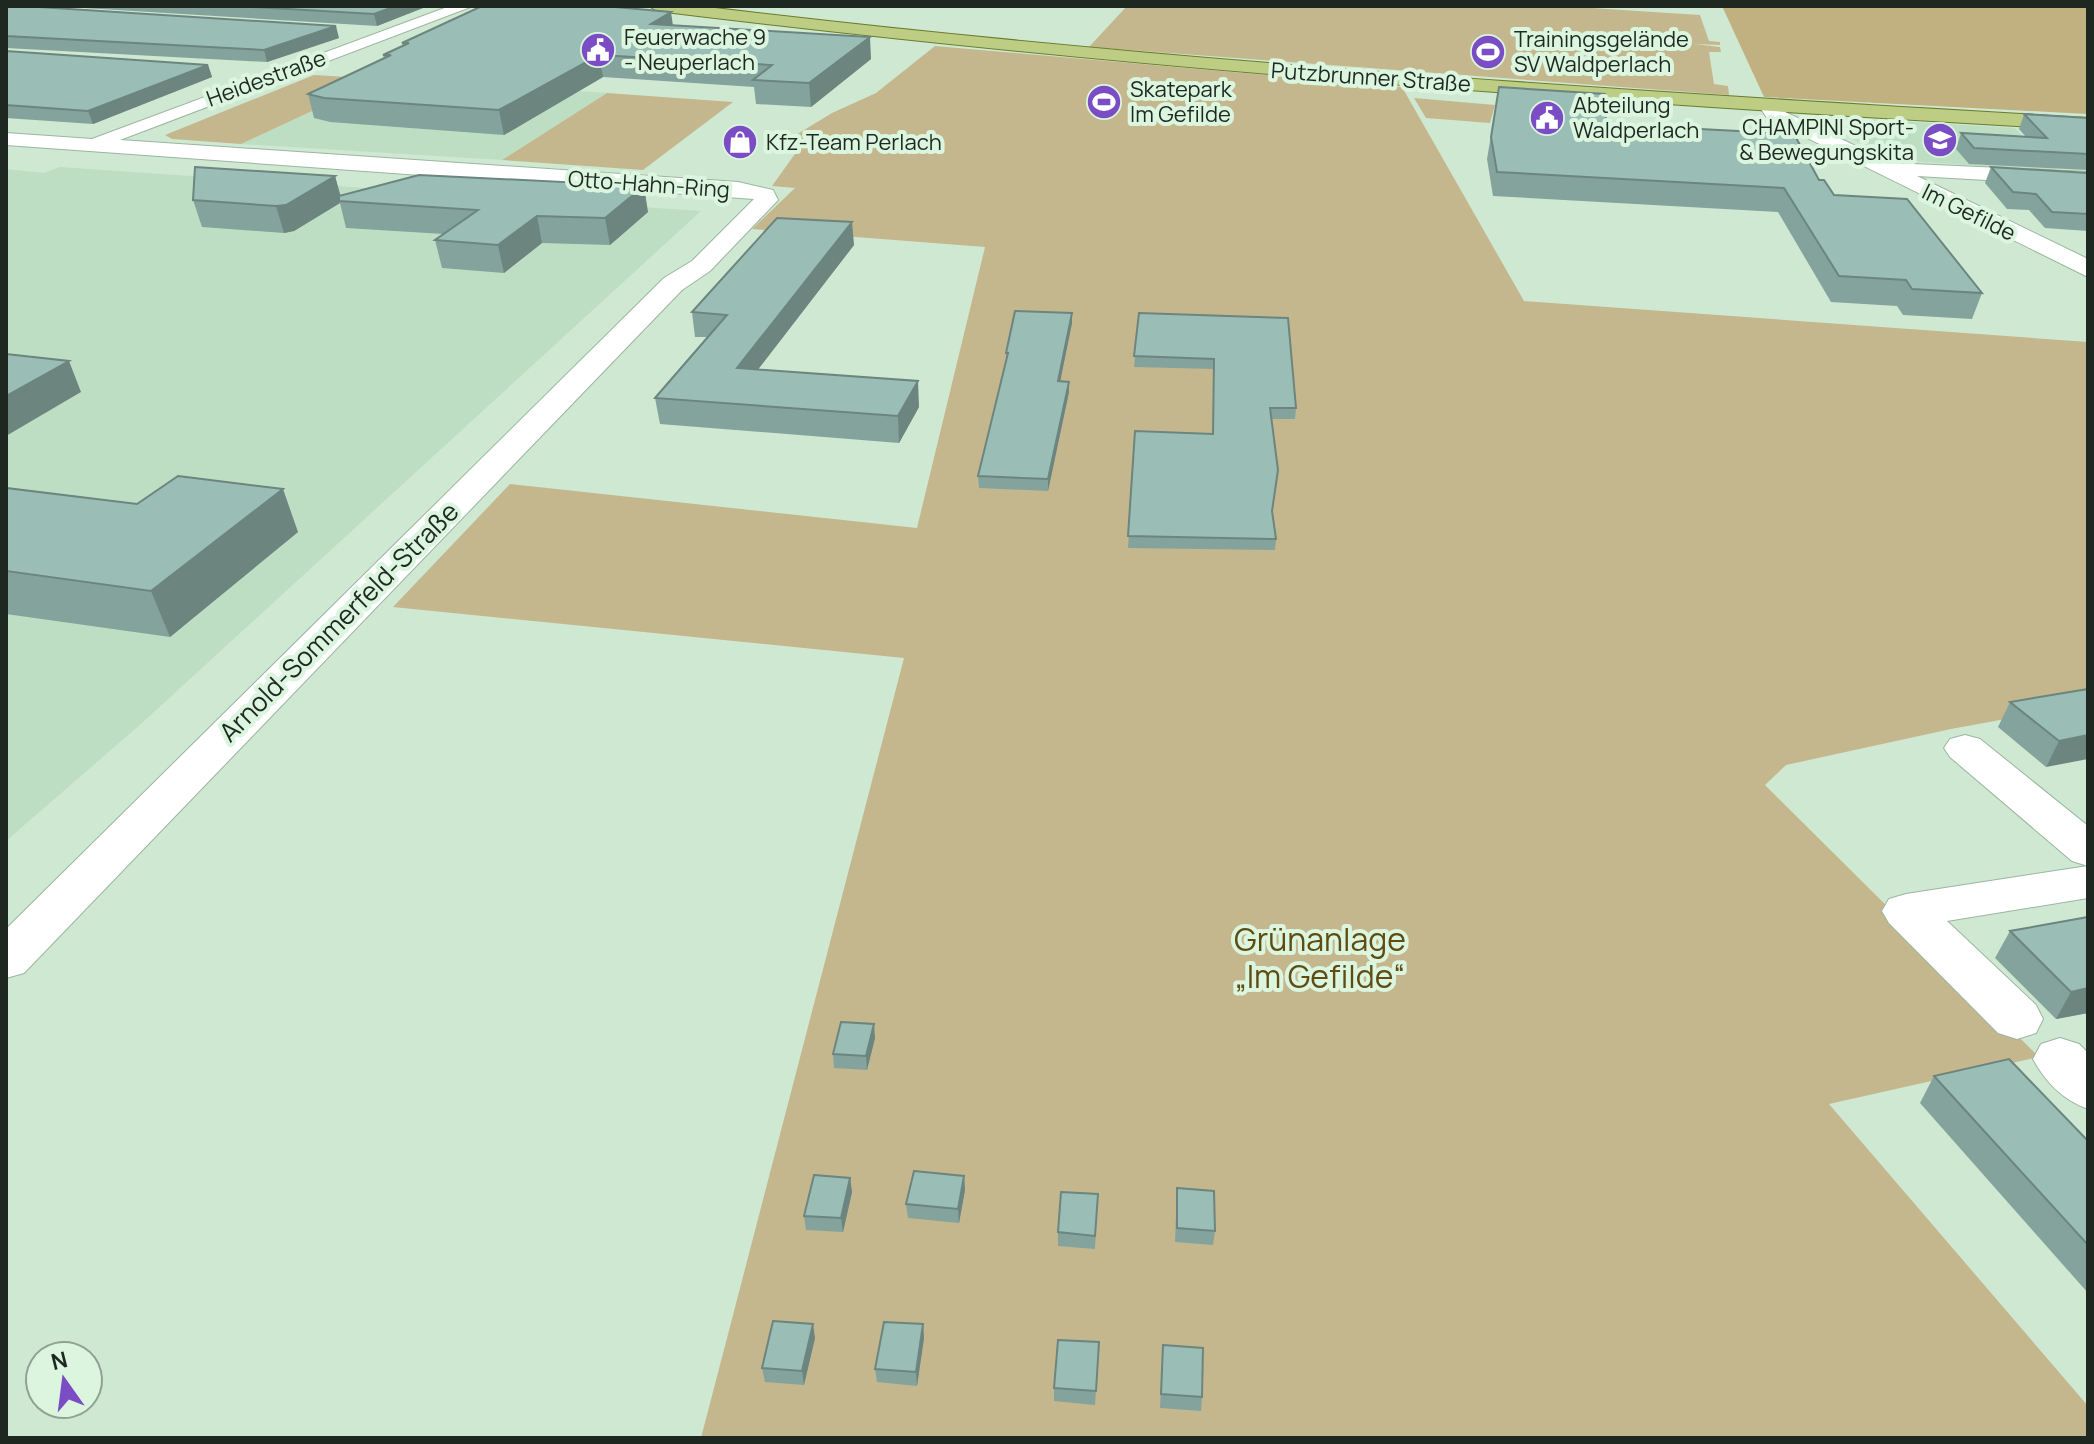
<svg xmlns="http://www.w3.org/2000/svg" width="2094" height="1444" viewBox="0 0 2094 1444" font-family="Manrope,sans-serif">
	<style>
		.built { fill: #bedec4 }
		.green { fill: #c5b78d }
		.forest { fill: #c1b080 }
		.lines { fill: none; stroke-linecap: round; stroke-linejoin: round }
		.minor-casing { stroke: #9cb5a0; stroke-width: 2 }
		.major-casing { stroke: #697d2c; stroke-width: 2 }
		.minor { fill: #fff; fill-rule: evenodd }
		.major { fill: #becd84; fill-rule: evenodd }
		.wall { fill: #84a39c }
		.shaded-wall { fill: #6c857f }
		.building { fill: #9abeb5; stroke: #6c857f; stroke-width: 2 }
		.labels { text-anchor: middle; stroke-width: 8; stroke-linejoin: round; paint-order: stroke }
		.far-poi-label { font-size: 22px; fill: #1e2820; stroke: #dbf5df; text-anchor: start }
		.far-street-label { font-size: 22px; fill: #1e2820; stroke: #dbf5df }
		.street-label { font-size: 26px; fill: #1e2820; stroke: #dbf5df }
		.near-park-label { font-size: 32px; fill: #5e4c12; stroke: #dbf5df }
	</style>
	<rect width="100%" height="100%" fill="#cee8d2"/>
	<g class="built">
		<polygon points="383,78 607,93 502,160 241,144"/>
		<polygon points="1863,119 2015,128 2058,171 1894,160 1823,124 1828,120"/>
		<polygon points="60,167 701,211 142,723 6,841 6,169 44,173"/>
	</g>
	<g class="green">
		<polygon points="1127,6 1561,6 1700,15 1709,41 1720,42 1720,45 1694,44 1720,47 1721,52 1709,52 1714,84 1728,86 1729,95 1089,47"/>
		<polygon points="935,46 1402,87 1524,301 2088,342 2088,704 1951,729 1786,765 1765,785 2039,1057 1829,1104 2088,1406 2088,1438 701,1438 904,658 393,607 510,484 917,528 985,247 752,229 795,188 772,186 797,151 773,149 832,113 876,93"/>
		<polygon points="314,75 381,79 241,144 172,139 165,135"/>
		<polygon points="607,93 733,102 643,170 502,160"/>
		<polygon points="1414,98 1495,105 1490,123 1426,118"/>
	</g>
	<polygon class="forest" points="1722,6 2088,6 2088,114 1764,97"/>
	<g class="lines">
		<g class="minor-casing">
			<g id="minor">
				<polygon points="450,6 473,6 120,140 738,182 773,190 778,200 710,271 682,290 24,973 6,978 6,929 664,278 692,261 754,199 6,145 6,133 92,139"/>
				<polygon points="1769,100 1776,102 1781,110 1891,163 2088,172 2088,186 1917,176 2088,259 2088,277 1767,118 1759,106"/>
				<polygon points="1965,735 1980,739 2088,826 2088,866 2072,861 1950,757 1944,748 1950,739"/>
				<polygon points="2088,866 2088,898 1947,921 2036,1005 2043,1019 2036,1033 2017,1039 1998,1033 1889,923 1882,911 1889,899 1906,894"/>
				<path d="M2060 1038 2079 1044 2088 1053V1109C2063 1100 2046 1083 2033 1059L2041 1044Z"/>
			</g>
		</g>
		<g class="major-casing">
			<path id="major" d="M649 6H699C1161 62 1624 91 2088 118V130C1610 103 1133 70 657 11Z"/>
		</g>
		<use href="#minor" class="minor"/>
		<use href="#major" class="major"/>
	</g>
	<g class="wall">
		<polygon points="6,6 339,38 267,62 6,48"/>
		<polygon points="51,6 428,6 377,26"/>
		<polygon points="673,25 871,59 811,107 756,104 754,87 603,77 504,135 330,122 314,118 308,94 384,59 383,55 403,46 402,43"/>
		<polygon points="6,51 208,65 212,77 93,124 6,118"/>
		<polygon points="1499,87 1606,124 1819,180 1834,195 1982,293 1972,319 1903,315 1897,306 1831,302 1778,212 1493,196 1487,159"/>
		<polygon points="2024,114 2088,118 2088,170 1969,164 1956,149 1961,133 2026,137 2019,129"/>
		<polygon points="1991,167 2088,173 2088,231 2045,228 2029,210 2007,209 1985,183"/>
		<polygon points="335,176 340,196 648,212 610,245 542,243 504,273 442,268 435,240 444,234 346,228 340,203 294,231 284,233 202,227 193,200"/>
		<polygon points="854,245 758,369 919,407 899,443 660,424 655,398 707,337 695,337 692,312"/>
		<polygon points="1072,313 1072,323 1060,381 1069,382 1069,392 1048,491 979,488 978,476 1006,363 1006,353"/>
		<polygon points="1139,313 1296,408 1295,419 1271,419 1277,481 1272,513 1276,539 1275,550 1128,548 1135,431 1213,434 1214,369 1134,367"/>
		<polygon points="6,488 298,532 170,637 6,614"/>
		<polygon points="2088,689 2046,767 1998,727 2010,702"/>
		<polygon points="2088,917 2088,1013 2056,1019 1995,958 2010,931"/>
		<polygon points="875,1038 867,1070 834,1068 833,1054"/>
		<polygon points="1934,1076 2088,1141 2088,1293 1920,1103"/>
		<polygon points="964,1176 965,1190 959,1223 908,1218 906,1204"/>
		<polygon points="850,1178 852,1192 843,1232 806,1230 804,1216"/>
		<polygon points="1177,1188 1215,1231 1213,1245 1175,1242"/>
		<polygon points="1098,1194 1095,1249 1058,1246 1058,1232"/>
		<polygon points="923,1324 924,1338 917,1386 877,1382 875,1369"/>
		<polygon points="815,1338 804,1385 765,1382 762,1368"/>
		<polygon points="1099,1342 1095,1405 1054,1401 1054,1388"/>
		<polygon points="1163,1345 1202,1397 1201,1411 1160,1408"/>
	</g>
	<g class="shaded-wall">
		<polygon points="396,6 428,6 377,26 374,14"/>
		<polygon points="671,12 674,33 651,24"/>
		<polygon points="336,26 339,38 267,62 264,50"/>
		<polygon points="870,37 871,59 811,107 809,83"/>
		<polygon points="599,55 603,77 504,135 499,110"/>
		<polygon points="208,65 212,77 93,124 88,111"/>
		<polygon points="335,176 342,201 339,201 340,203 294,231 284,233 276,206"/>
		<polygon points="644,186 648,212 610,245 605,218"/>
		<polygon points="537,216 542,243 504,273 498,245"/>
		<polygon points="852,222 854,245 740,393 737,368"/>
		<polygon points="1072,313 1072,323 1058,392 1058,381"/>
		<polygon points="69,361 81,392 6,436 6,396"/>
		<polygon points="918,381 919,407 899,443 898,416"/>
		<polygon points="1069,382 1069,392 1048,491 1048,479"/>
		<polygon points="283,489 298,532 170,637 151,591"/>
		<polygon points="2088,735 2088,759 2046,767 2059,741"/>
		<polygon points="2088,988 2088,1013 2056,1019 2071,992"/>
		<polygon points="874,1024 875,1038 867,1070 866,1056"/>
		<polygon points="964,1176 965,1190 959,1223 958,1209"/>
		<polygon points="850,1178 852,1192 843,1232 841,1218"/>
		<polygon points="813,1324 815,1338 804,1385 802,1371"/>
		<polygon points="923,1324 924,1338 917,1386 916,1372"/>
	</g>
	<g class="building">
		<polygon points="6,6 23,6 336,26 264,50 6,36"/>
		<polygon points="236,6 396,6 374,14"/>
		<polygon points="482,6 604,6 671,12 651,24 870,37 809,83 753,80 772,65 599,55 499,110 324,98 308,94 391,55 383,55 409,43 402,43"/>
		<polygon points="6,51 208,65 88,111 6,105"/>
		<polygon points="1499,87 1605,94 1606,124 1794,134 1819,180 1824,180 1834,195 1907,199 1982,293 1912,289 1906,280 1839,276 1784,188 1497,172 1491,137"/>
		<polygon points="2024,114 2088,118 2088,154 1974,148 1961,133 2047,138"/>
		<polygon points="195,167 335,176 286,205 276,206 193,200"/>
		<polygon points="1991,167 2088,173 2088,214 2052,212 2036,194 2013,192"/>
		<polygon points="419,175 644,186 605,218 537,216 498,245 435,240 478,210 339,201 339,196"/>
		<polygon points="777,218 852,222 737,368 918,381 898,416 655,398 727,315 692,312"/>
		<polygon points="1015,311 1072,313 1058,381 1069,382 1048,479 978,476 1008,353 1006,353"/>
		<polygon points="1139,313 1288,318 1296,408 1270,408 1278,470 1272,511 1276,539 1128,536 1135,431 1213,434 1214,359 1134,356"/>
		<polygon points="6,354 69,361 6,396"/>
		<polygon points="178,476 283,489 151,591 6,571 6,488 137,504"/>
		<polygon points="2088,689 2088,735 2059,741 2010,702"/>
		<polygon points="2088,917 2088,988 2071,992 2010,931"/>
		<polygon points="841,1022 874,1024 866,1056 833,1054"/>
		<polygon points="2009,1059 2088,1141 2088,1245 1934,1076"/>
		<polygon points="914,1171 964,1176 958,1209 906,1204"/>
		<polygon points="814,1175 850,1178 841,1218 804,1216"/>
		<polygon points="1177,1188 1214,1191 1215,1231 1177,1228"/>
		<polygon points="1061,1192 1098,1194 1095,1236 1058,1232"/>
		<polygon points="773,1321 813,1324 802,1371 762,1368"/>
		<polygon points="884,1322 923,1324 916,1372 875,1369"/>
		<polygon points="1058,1340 1099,1342 1096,1391 1054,1388"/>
		<polygon points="1163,1345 1203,1348 1202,1397 1161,1394"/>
	</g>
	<defs>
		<g id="civic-disc" transform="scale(1.8)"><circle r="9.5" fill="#7a4dc5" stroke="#dbf5df"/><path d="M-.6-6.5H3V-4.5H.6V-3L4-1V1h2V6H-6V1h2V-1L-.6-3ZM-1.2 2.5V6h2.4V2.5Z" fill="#fff"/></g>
		<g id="stadium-disc" transform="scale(1.8)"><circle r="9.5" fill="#7a4dc5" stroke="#dbf5df"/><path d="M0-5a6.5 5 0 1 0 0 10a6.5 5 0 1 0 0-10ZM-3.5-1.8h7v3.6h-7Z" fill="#fff"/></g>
		<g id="school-disc" transform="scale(1.8)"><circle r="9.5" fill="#7a4dc5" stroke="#dbf5df"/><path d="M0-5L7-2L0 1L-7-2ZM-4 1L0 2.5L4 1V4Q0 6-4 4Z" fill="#fff"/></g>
		<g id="shop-disc" transform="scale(1.8)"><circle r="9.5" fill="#7a4dc5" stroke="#dbf5df"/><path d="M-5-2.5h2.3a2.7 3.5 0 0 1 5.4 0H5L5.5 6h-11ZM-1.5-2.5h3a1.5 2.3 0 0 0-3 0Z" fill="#fff"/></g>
	</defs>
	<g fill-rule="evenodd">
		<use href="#civic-disc" x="598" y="50"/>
		<use href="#stadium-disc" x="1488" y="52"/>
		<use href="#stadium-disc" x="1104" y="102"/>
		<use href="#civic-disc" x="1547" y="118"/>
		<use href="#school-disc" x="1940" y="140"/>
		<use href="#shop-disc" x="740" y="142"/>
	</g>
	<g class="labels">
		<g class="far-poi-label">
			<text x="624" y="45">Feuerwache 9<tspan x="624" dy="25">- Neuperlach</tspan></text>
			<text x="1514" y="47">Trainingsgelände<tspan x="1514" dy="25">SV Waldperlach</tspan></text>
			<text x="1130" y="97">Skatepark<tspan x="1130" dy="25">Im Gefilde</tspan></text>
			<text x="1573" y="113">Abteilung<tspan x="1573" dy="25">Waldperlach</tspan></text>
			<text x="1914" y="135" text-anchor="end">CHAMPINI Sport-<tspan x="1914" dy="25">&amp; Bewegungskita</tspan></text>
			<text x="766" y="150">Kfz-Team Perlach</text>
		</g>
		<g class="far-street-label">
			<text transform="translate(1371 77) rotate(4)" y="8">Putzbrunner Straße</text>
			<text transform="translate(266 78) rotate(-20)" y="8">Heidestraße</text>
			<text transform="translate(649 184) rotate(4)" y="8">Otto-Hahn-Ring</text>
			<text transform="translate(1969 212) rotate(26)" y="8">Im Gefilde</text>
		</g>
		<g class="street-label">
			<text transform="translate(339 622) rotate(-45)" y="9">Arnold-Sommerfeld-Straße</text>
		</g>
		<g class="near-park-label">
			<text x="1320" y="951">Grünanlage<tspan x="1320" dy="37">„Im Gefilde“</tspan></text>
		</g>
	</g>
	<rect width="2094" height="1444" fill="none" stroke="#1e2820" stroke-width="16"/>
	<g transform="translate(64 1380) rotate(346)"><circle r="38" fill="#dbf5df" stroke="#8fa393" stroke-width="2"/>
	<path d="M0-6L14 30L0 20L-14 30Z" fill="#7a4dc5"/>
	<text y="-12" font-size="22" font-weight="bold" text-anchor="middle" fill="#1e2820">N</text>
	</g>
</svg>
